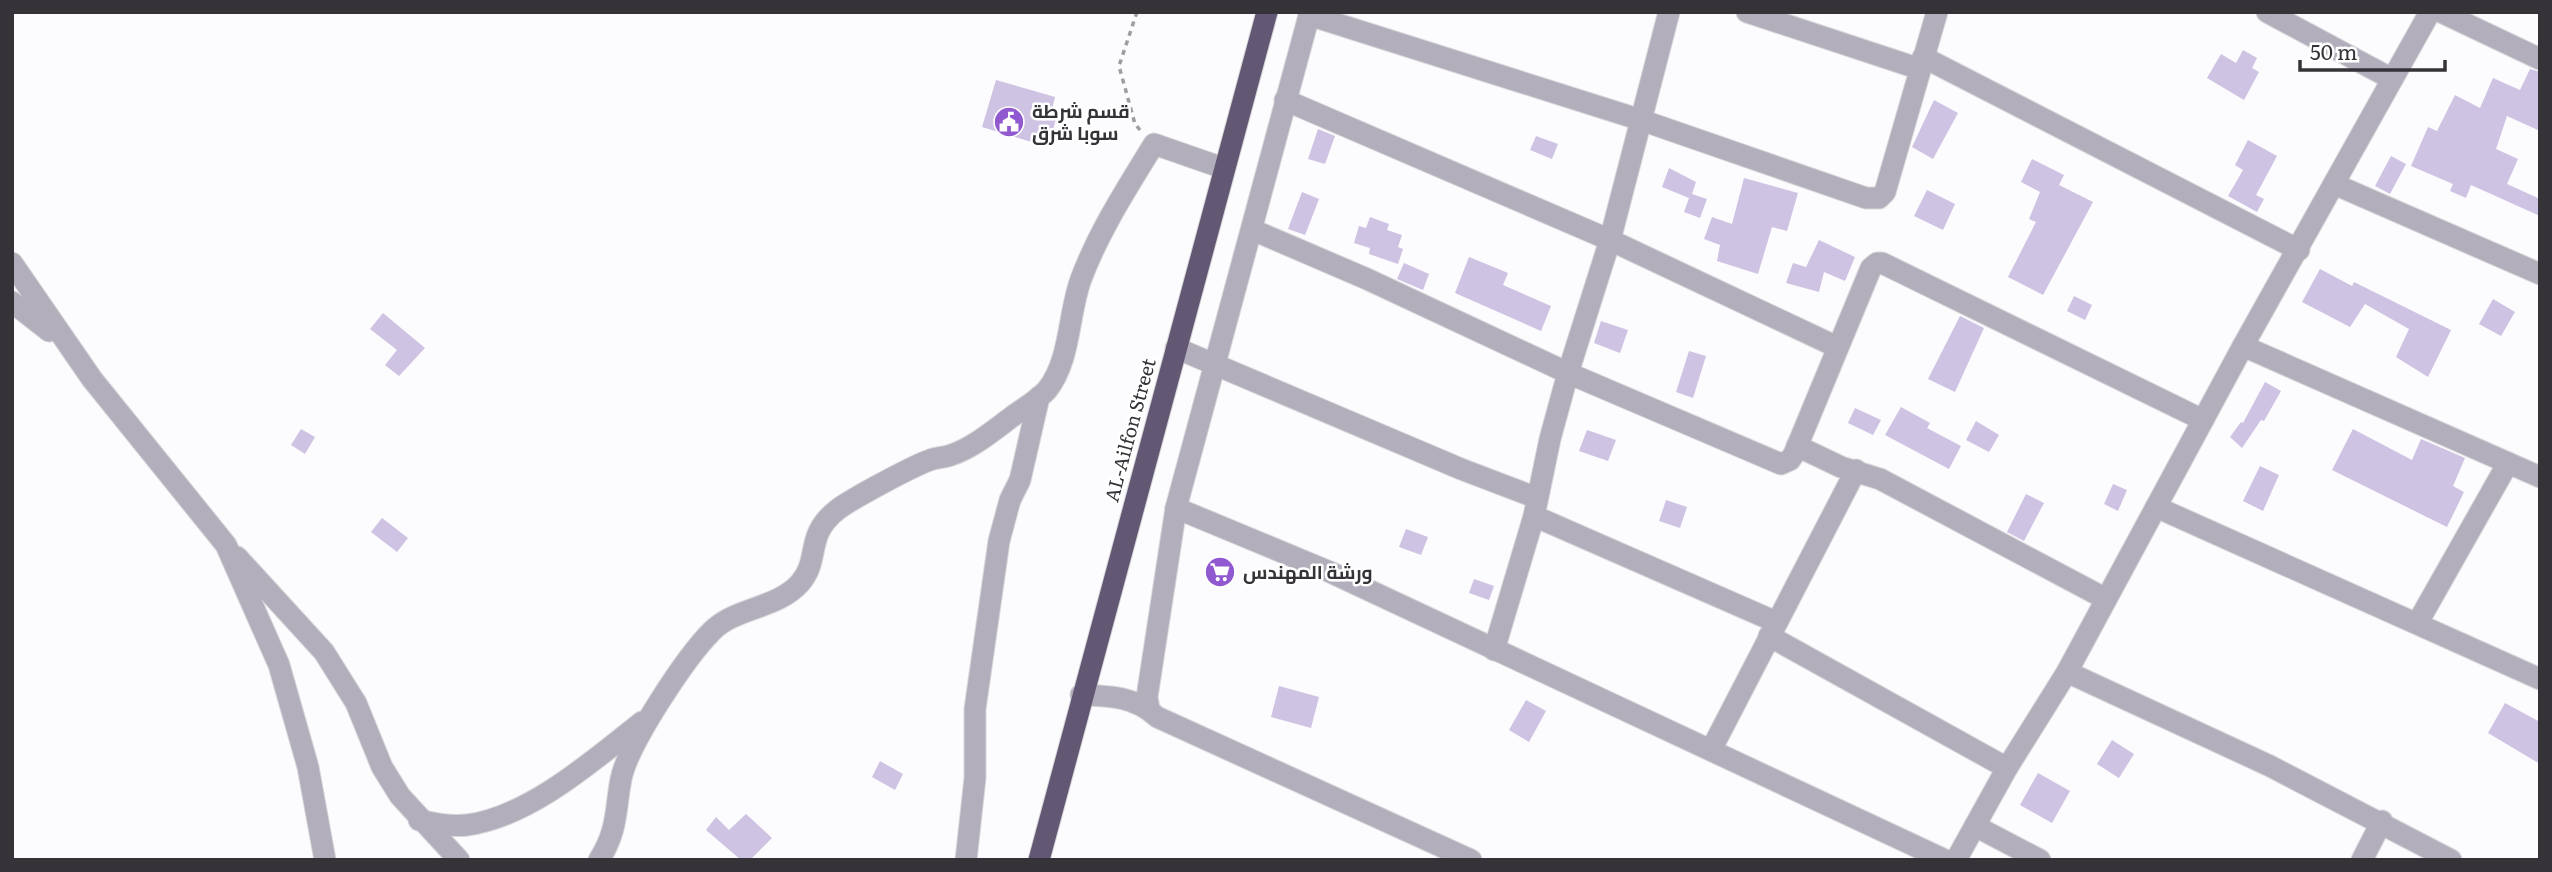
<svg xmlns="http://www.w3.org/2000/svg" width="2552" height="872" viewBox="0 0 2552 872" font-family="Literata,Cairo,serif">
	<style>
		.building { fill: #cec3e2 }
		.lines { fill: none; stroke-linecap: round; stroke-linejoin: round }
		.minor-casing { stroke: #d8d7da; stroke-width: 23 }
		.highway-casing { stroke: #d8d7da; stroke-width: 23 }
		.path { stroke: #9e9da1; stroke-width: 3.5; stroke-dasharray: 5 5; stroke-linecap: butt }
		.minor { stroke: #b3aebc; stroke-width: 21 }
		.highway { stroke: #625873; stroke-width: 21 }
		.labels { text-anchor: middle; stroke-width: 5; stroke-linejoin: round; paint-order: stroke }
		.poi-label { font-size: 19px; font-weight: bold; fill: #353338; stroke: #fff; text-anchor: start }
		.street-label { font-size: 19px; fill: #353338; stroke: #fff }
	</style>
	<rect width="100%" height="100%" fill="#fcfbfe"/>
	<g class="building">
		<polygon points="2243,50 2257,58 2252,68 2259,72 2244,100 2207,78 2221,54 2236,63"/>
		<polygon points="2530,69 2540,72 2540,131 2507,116 2496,149 2518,159 2507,184 2540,199 2540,216 2471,185 2466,198 2450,191 2453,184 2411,166 2428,127 2437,131 2455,95 2480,108 2493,78 2520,90"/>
		<polygon points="996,80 1055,97 1051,113 1057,115 1053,130 1046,128 1041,145 982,127"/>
		<polygon points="1934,100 1958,113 1933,159 1912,147"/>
		<polygon points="1318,129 1335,136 1325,164 1308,159"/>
		<polygon points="1536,136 1558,144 1552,159 1530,150"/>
		<polygon points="2248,140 2277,156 2256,195 2264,199 2257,212 2228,196 2243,170 2235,165"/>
		<polygon points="2391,156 2406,164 2390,194 2375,186"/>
		<polygon points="2032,159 2064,175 2059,185 2093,202 2043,295 2008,277 2036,222 2029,219 2040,192 2021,182"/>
		<polygon points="1669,168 1696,182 1692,194 1707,199 1700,218 1684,212 1689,198 1662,187"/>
		<polygon points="1744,178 1798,193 1787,231 1772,227 1758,274 1717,261 1720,245 1704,239 1712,217 1732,224"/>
		<polygon points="1927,190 1955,204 1943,230 1914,216"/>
		<polygon points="1302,192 1319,199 1305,235 1288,229"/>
		<polygon points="1370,217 1389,224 1387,230 1402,235 1398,247 1403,249 1398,264 1369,254 1370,248 1354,243 1359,226 1366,228"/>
		<polygon points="1819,240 1855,257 1845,281 1824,272 1819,292 1786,283 1793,263 1806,267"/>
		<polygon points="1469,257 1508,273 1503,285 1551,306 1541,331 1455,293"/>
		<polygon points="1404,263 1429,274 1423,290 1397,279"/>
		<polygon points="2320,269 2352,286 2354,282 2451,330 2428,377 2396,357 2409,329 2365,304 2350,327 2302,302"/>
		<polygon points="2074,296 2092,305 2085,320 2067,311"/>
		<polygon points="2493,299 2515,312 2501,336 2479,324"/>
		<polygon points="383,313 425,348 399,376 385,365 397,350 370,329"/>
		<polygon points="1960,316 1984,328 1955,392 1928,379"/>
		<polygon points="1601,321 1628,330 1620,353 1594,343"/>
		<polygon points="1689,351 1706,356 1693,398 1676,392"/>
		<polygon points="2265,382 2281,391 2264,421 2261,420 2242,448 2230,437 2241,422 2243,423"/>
		<polygon points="1901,407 1930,423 1927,428 1961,446 1949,469 1885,435"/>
		<polygon points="1855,408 1881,420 1873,435 1848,423"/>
		<polygon points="1976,421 1999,435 1989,452 1966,440"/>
		<polygon points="301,429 315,437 305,454 291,445"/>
		<polygon points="2353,429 2412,460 2421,439 2465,458 2453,486 2464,492 2447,527 2332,470"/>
		<polygon points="1587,430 1616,440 1608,461 1579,451"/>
		<polygon points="2260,466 2279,475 2263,511 2243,501"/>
		<polygon points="2113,484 2127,490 2118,511 2104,504"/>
		<polygon points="2026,494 2044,503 2024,541 2007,532"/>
		<polygon points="1666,500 1687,507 1680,528 1659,521"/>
		<polygon points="382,518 408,538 397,552 371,532"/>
		<polygon points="1406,529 1428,537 1421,555 1399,547"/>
		<polygon points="1474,579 1494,586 1489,600 1469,593"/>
		<polygon points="1279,686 1319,697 1311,728 1271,717"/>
		<polygon points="1526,700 1546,711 1529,742 1509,730"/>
		<polygon points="2505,703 2540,722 2540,764 2488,733"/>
		<polygon points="2112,740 2134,754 2119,778 2097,764"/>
		<polygon points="880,761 903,774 895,790 872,777"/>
		<polygon points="2038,773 2070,791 2052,823 2020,805"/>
		<polygon points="746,814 772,838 750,860 741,860 706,830 716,817 729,830"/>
	</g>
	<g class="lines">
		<g class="minor-casing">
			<g id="minor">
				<polyline points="1747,12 1920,69"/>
				<polyline points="2267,12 2392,79"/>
				<polyline points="2441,12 2540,59"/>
				<polyline points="1309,15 1641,120 1866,198 1879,198 1885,192 1937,12"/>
				<polyline points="1923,57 2299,250"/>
				<polyline points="1285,100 1610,240 1837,347"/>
				<polyline points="2334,184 2540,274"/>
				<polyline points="1253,230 1367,279 1568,373 1781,464 1790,460 1794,454 1871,268 1877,263 1882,263 2203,420"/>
				<polyline points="12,263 92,379 226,545 279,665 308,767 325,860"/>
				<polyline points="12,302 49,331"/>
				<polyline points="2243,346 2540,477"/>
				<polyline points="1176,348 1461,469 1537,498"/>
				<polyline points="1797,446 1841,467 1880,479 2106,599"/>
				<polyline points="2156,507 2540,679"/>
				<polyline points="1176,508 1330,572 1945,860"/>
				<polyline points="1534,516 1776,622"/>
				<polyline points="237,557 324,652 356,703 382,767 400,796 459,860"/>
				<polyline points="2418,622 2508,463"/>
				<polyline points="1769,636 2007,768"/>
				<polyline points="1494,650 1534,516 1550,439 1568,373 1610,240 1669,12"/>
				<polyline points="2067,672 2270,766 2451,860"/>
				<path d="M1081 695C1109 696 1135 696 1157 717L1471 860"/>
				<polyline points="1149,709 1147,697 1176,508 1310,12"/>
				<polyline points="1711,750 1856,470"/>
				<path d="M419 820C435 824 451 827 467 825 529 817 594 760 642 722"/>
				<polyline points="1975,826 2040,860"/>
				<path d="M599 860C618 830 615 811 621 779 628 744 686 657 712 631 736 607 777 609 800 583 821 559 804 536 837 510 851 499 913 466 930 460 937 457 944 458 951 455 973 448 994 430 1013 416 1024 408 1038 400 1047 390 1071 360 1068 314 1081 279 1099 231 1127 188 1154 144L1223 168"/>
				<polyline points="966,860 975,778 975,709 999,541 1010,500 1020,480 1039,397"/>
				<polyline points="1956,860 2007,768 2067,672 2243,346 2430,12"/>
				<polyline points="2362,860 2382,821"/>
			</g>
		</g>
		<g class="highway-casing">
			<polyline id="highway" points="1039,860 1267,12"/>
		</g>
		<polyline class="path" points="1137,12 1119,66 1135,124 1140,130"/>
		<use href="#minor" class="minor"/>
		<use href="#highway" class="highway"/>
	</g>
	<defs>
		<g id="civic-disc" transform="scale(1.575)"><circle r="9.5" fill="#9059d0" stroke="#fff"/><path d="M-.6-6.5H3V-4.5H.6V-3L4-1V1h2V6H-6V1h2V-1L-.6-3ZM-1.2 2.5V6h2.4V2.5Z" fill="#fff"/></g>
		<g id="supermarket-disc" transform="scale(1.575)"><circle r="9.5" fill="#9059d0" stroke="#fff"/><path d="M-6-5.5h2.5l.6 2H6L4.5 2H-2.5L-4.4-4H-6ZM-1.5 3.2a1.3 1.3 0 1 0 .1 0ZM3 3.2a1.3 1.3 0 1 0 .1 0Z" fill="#fff"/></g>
	</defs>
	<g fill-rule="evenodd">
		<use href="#civic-disc" x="1009" y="122"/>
		<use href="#supermarket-disc" x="1220" y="572"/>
	</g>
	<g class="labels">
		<g class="poi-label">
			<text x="1032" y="118">قسم شرطة<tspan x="1032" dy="22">سوبا شرق</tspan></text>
			<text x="1243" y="579">ورشة المهندس</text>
		</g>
		<g class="street-label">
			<text transform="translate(1130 430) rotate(-75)" y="7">AL-Ailfon Street</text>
		</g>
	</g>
	<rect width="2552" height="872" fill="none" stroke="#353338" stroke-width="28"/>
	<path d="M2300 60v10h145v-10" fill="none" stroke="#353338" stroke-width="3.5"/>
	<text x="2310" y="60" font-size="21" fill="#353338" stroke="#ffffff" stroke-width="5" paint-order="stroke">50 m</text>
</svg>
